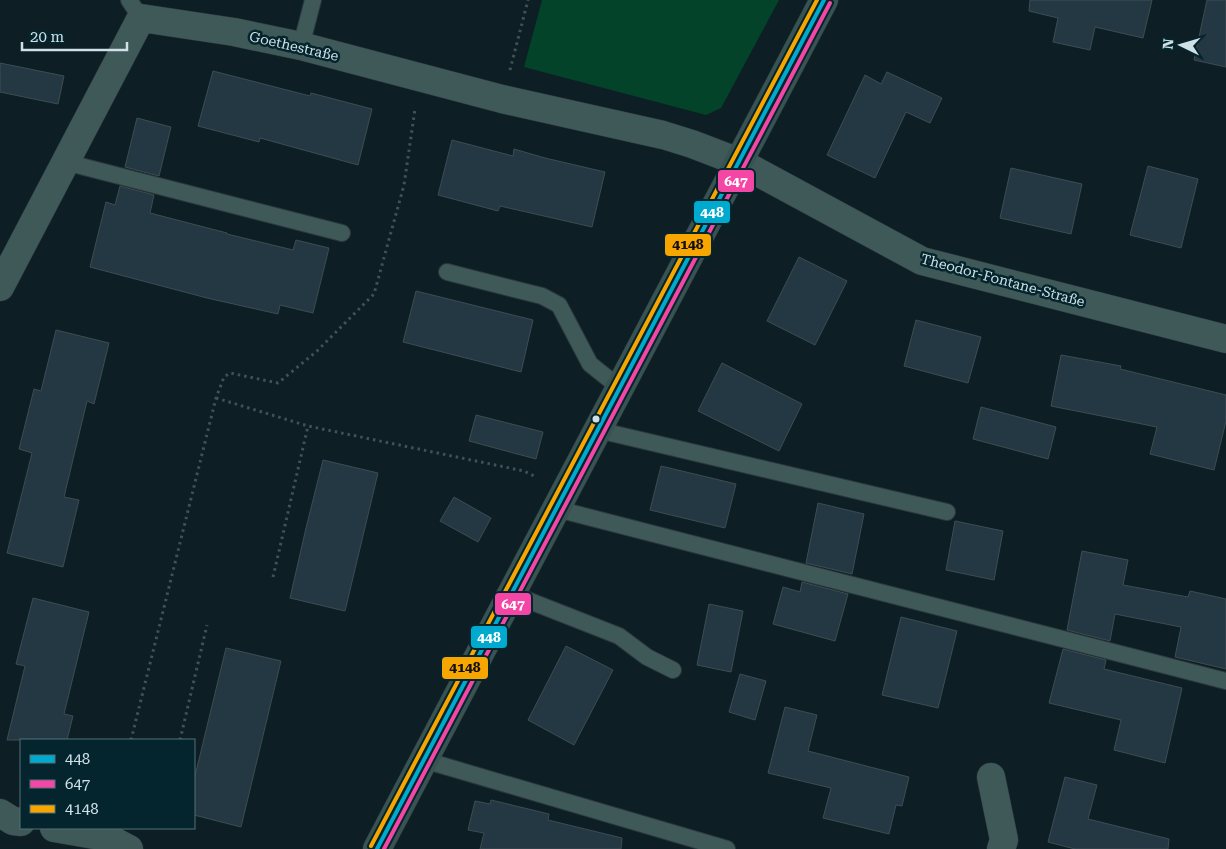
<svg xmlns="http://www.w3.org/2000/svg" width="1226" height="849" viewBox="0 0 1226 849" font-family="'Roboto Serif',serif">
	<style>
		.green { fill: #024329 }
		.building { fill: #243844; stroke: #3f4c52 }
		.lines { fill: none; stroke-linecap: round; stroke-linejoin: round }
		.lane-casing { stroke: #2a393d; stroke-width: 18 }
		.street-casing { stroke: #2a393d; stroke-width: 29 }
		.secondary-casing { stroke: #2a393d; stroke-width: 29 }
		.path { stroke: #405254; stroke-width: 3; stroke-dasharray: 2.5 4; stroke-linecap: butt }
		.lane { stroke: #3f5858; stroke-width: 16 }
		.street { stroke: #3f5858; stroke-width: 28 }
		.secondary { stroke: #385352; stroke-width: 28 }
		.bus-1-casing { stroke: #04252d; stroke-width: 8 }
		.bus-2-casing { stroke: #04252d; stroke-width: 8 }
		.bus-3-casing { stroke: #04252d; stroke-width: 8 }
		.bus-1 { stroke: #00a9ce; stroke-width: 4 }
		.bus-2 { stroke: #f346a5; stroke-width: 4 }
		.bus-3 { stroke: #f7a600; stroke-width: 4 }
		.bus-dot { fill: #cfe0e6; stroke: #04252d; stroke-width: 2 }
		.labels { text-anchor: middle; stroke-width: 5; stroke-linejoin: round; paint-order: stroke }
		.street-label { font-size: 14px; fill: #cfe0e6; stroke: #04252d }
		.line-badge { stroke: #04252d; stroke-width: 2 }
		.badge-label { font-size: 14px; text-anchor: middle; font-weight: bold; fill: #fff }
		.pale-badge-label { font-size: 14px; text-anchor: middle; font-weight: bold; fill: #111 }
	</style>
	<rect width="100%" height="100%" fill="#0d1f24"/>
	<polygon class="green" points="542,0 779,0 721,108 706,115 524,67"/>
	<g class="building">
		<polygon points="1030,0 1152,0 1143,38 1095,27 1090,50 1053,42 1058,18 1029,11"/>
		<polygon points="1207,0 1226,0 1226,67 1194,60"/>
		<polygon points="0,63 64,76 58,104 0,92"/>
		<polygon points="213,71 310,96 311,93 372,109 358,165 260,138 259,142 198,126"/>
		<polygon points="887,72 942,98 930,123 906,112 875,178 827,155 865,75 881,84"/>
		<polygon points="137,118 171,127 159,176 125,167"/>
		<polygon points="452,140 513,156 514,149 545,158 605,172 592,227 500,206 498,211 438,195"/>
		<polygon points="1148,166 1198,179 1181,248 1130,235"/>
		<polygon points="1011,168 1082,184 1071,234 1000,218"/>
		<polygon points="120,186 154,195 150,213 227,233 227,234 293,250 296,240 329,248 313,313 280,305 278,314 207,298 90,267 106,202 115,205"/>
		<polygon points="799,257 847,281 815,345 767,321"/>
		<polygon points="416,291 533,320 521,372 403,342"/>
		<polygon points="916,320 981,337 968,383 904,366"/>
		<polygon points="56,330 109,343 94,404 87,401 64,497 79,500 63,567 7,553 32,453 19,449 34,389 41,391"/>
		<polygon points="1061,355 1121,366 1120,369 1226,395 1226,421 1214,470 1150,454 1157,427 1051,406"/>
		<polygon points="722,363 802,404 779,451 698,411"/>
		<polygon points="981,407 1056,427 1048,459 973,439"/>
		<polygon points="476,415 543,432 536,459 469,441"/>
		<polygon points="323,460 378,473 345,611 290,598 306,528"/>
		<polygon points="661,466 736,484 725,528 650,510"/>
		<polygon points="454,497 491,518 478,542 440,521"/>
		<polygon points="818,503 864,514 852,574 806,563"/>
		<polygon points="955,521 1003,531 994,580 946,570"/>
		<polygon points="1082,551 1128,560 1123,585 1188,597 1190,591 1226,599 1226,669 1175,657 1181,627 1115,614 1110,641 1067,630"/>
		<polygon points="802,582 848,594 835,641 773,624 783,587 800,592"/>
		<polygon points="33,598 89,612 64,714 73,716 67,740 7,740 25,666 16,664"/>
		<polygon points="709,604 743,611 731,672 697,665"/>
		<polygon points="901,617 957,631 938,708 882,695"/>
		<polygon points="566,646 613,670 574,745 528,720"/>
		<polygon points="226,648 281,661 241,827 194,815 194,780"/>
		<polygon points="1063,649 1106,660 1104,669 1182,688 1165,763 1114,750 1121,720 1049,703"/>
		<polygon points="740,674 766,681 755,720 729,712"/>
		<polygon points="785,707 817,715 808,751 909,777 902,806 896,805 889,834 823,818 831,788 768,773"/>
		<polygon points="1065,777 1097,785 1088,819 1169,839 1168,849 1075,849 1048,842"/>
		<polygon points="491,800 549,814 548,820 622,838 621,849 480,849 484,833 468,830 475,801 490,804"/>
	</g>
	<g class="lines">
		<g class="lane-casing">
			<g id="lane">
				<polyline points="129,0 141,18"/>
				<polyline points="301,46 313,0"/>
				<polyline points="65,162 342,233"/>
				<polyline points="447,272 542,296 559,305 590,364 620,388"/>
				<polyline points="598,430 947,512"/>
				<polyline points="557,509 1226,681"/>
				<polyline points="512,594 619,636 647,657 673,670"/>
				<polyline points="424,760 727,849"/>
			</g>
		</g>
		<g class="street-casing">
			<g id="street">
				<polyline points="0,287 141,18 234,32 301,46 502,99 663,135 692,144 739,162 922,261 1226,339"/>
				<polyline points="991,777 1004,840 1001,849"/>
				<polyline points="0,813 13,821 21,822"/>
				<polyline points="54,828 106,837 129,849"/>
			</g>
		</g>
		<g class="secondary-casing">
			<polyline id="secondary" points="377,849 824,0"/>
		</g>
		<g class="path">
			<polyline points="510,70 528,0"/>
			<polyline points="216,398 308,426 524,471 536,477"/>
			<polyline points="273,577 308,426"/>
			<polyline points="131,740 216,398 224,377 230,373 278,383 317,351 374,294 404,185 415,109"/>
			<polyline points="180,740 207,625"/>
		</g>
		<use href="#lane" class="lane"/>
		<use href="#street" class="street"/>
		<use href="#secondary" class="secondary"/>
		<g class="bus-1-casing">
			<polyline id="bus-1" points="377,849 824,0"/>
		</g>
		<g class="bus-2-casing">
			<polyline id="bus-2" points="384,849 830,3"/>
		</g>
		<g class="bus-3-casing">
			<polyline id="bus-3" points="371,846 817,0"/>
		</g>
		<use href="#bus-1" class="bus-1"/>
		<use href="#bus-2" class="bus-2"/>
		<use href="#bus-3" class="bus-3"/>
	</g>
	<circle class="bus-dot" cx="596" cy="419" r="4.5"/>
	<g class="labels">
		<g class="street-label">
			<text transform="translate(294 46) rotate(13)" y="5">Goethestraße</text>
			<text transform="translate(1003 280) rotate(15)" y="5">Theodor-Fontane-Straße</text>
		</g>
	</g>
	<g class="line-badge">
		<rect x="717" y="169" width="38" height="24" rx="5" fill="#f346a5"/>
		<rect x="693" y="200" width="38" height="24" rx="5" fill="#00a9ce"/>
		<rect x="664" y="233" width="48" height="24" rx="5" fill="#f7a600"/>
		<rect x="494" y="592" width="38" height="24" rx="5" fill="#f346a5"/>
		<rect x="470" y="625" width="38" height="24" rx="5" fill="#00a9ce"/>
		<rect x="441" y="656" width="48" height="24" rx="5" fill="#f7a600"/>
	</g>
	<g class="badge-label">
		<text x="736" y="186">647</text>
		<text x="712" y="217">448</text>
		<text x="513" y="609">647</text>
		<text x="489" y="642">448</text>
	</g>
	<g class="pale-badge-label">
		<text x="688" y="249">4148</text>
		<text x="465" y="672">4148</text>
	</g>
	<rect x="20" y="739" width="175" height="90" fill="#04252d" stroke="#557077"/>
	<rect x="30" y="755" width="25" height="8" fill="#00a9ce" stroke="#557077"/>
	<text x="65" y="764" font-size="15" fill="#cfe0e6">448</text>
	<rect x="30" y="780" width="25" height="8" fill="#f346a5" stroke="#557077"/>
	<text x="65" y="789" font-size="15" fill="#cfe0e6">647</text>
	<rect x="30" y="805" width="25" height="8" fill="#f7a600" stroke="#557077"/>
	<text x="65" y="814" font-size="15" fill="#cfe0e6">4148</text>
	<g transform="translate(1181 45) rotate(275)" stroke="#04252d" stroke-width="4" paint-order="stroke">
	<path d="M0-4L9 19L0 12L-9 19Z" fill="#cfe0e6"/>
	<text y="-8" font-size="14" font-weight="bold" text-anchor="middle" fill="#cfe0e6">N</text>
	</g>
	<path d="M22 42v8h105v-8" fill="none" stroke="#cfe0e6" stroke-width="2.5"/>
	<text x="30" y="42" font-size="15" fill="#cfe0e6" stroke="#04252d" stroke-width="4" paint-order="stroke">20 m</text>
</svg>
